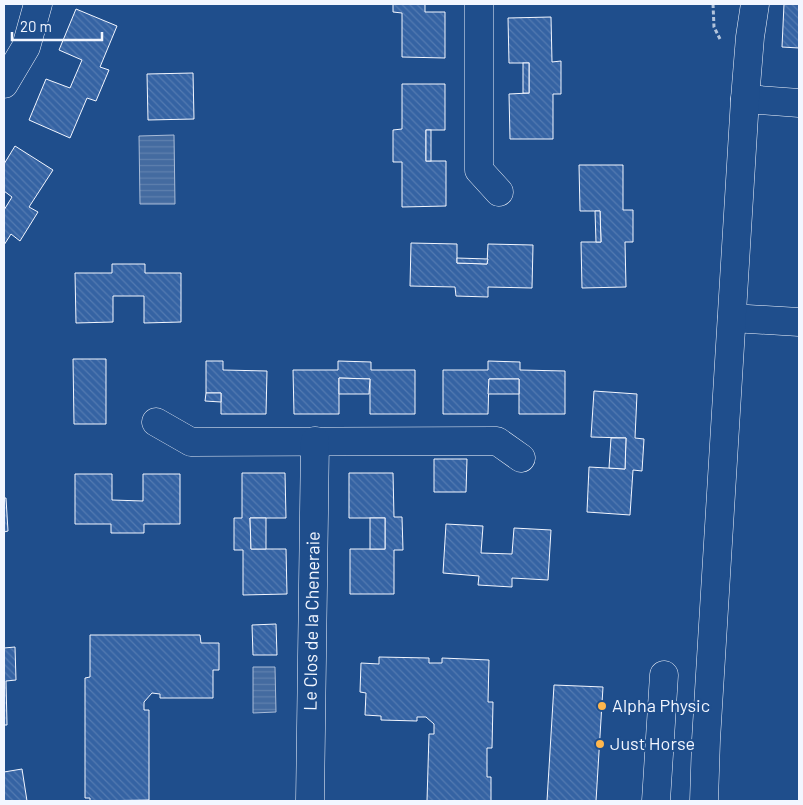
<svg xmlns="http://www.w3.org/2000/svg" width="803" height="805" viewBox="0 0 803 805" font-family="Barlow,sans-serif">
	<style>
		.water { fill: url(#water-rules); stroke: #a8bbd7 }
		.building { fill: url(#building-back-hatch); stroke: #f2f6ff }
		.lines { fill: none; stroke-linecap: round; stroke-linejoin: round }
		.minor-casing { stroke: #f2f6ff; stroke-width: 29 }
		.path { stroke: #b3c4dc; stroke-width: 3; stroke-dasharray: 4 2.5; stroke-linecap: butt }
		.minor { stroke: #1f4e8c; stroke-width: 28 }
		.poi-dot { fill: #ffb74d; stroke: #1f4e8c; stroke-width: 2 }
		.labels { text-anchor: middle; stroke-width: 4; stroke-linejoin: round; paint-order: stroke }
		.street-label { font-size: 18px; fill: #f2f6ff; stroke: #1f4e8c }
		.poi-label { font-size: 18px; fill: #f2f6ff; stroke: #1f4e8c; text-anchor: start }
	</style>
	<defs>
		<pattern id="water-rules" width="6" height="5" patternUnits="userSpaceOnUse" patternTransform="scale(1.25)"><rect width="6" height="5" fill="#446ba0"/><path d="M0 2.5h6" fill="none" stroke="#5f81ae"/></pattern>
		<pattern id="building-back-hatch" width="6" height="6" patternUnits="userSpaceOnUse" patternTransform="scale(1.25)"><rect width="6" height="6" fill="#3563a3"/><path d="M-1 5l2 2M0 0l6 6M5-1l2 2" fill="none" stroke="#537ab1"/></pattern>
	</defs>
	<rect width="100%" height="100%" fill="#1f4e8c"/>
	<g class="water">
		<polygon points="174,135 175,204 140,204 139,136"/>
		<polygon points="253,667 275,667 276,712 253,713"/>
	</g>
	<g class="building">
		<polygon points="393,4 425,4 425,12 445,12 445,58 402,57 402,13 393,12"/>
		<polygon points="784,4 799,4 799,48 782,47"/>
		<polygon points="76,9 117,26 100,67 109,70 96,101 87,98 70,138 29,120 46,79 70,88 82,60 59,50"/>
		<polygon points="551,17 552,62 561,61 561,94 553,94 553,139 510,139 509,94 529,93 529,63 509,63 508,18"/>
		<rect x="523" y="63" width="6" height="30"/>
		<polygon points="193,73 194,119 148,120 147,74"/>
		<polygon points="402,84 445,84 445,130 426,130 426,161 446,161 446,206 402,207 402,162 393,162 393,130 402,129"/>
		<rect x="426" y="130" width="5" height="31"/>
		<polygon points="15,146 53,170 29,207 38,212 20,241 11,234 4,245 4,210 12,197 4,191 4,164"/>
		<polygon points="579,165 623,165 623,210 633,210 633,242 625,242 626,287 582,288 581,242 601,242 600,211 580,211"/>
		<polygon points="595,211 600,211 601,242 596,242"/>
		<polygon points="411,243 457,244 457,263 487,264 488,244 533,245 532,288 488,287 488,297 456,296 455,287 410,286"/>
		<polygon points="457,258 488,259 487,264 457,263"/>
		<polygon points="112,264 145,264 145,273 181,273 181,322 144,323 144,296 113,296 113,322 76,323 75,273 112,273"/>
		<polygon points="73,359 106,359 106,424 74,424"/>
		<polygon points="206,361 223,361 223,370 267,371 266,414 221,414 221,393 206,393"/>
		<polygon points="338,361 371,362 371,370 415,370 415,414 370,414 370,379 339,378 339,414 294,414 293,370 338,370"/>
		<polygon points="488,361 520,362 520,370 565,371 565,414 519,414 519,379 489,379 488,414 443,414 443,370 488,370"/>
		<polygon points="339,378 370,379 369,394 339,394"/>
		<polygon points="489,379 519,379 519,394 488,394"/>
		<polygon points="594,391 637,394 635,438 644,439 642,471 633,470 630,515 587,512 589,467 625,469 626,438 591,437"/>
		<polygon points="206,393 221,393 221,402 205,401"/>
		<polygon points="611,438 626,438 625,469 609,468"/>
		<polygon points="434,459 467,459 466,492 434,492"/>
		<polygon points="242,473 285,473 286,518 250,518 251,549 286,549 287,594 243,595 243,550 234,550 234,518 242,518"/>
		<polygon points="349,473 393,473 394,517 402,517 403,550 394,550 394,594 350,594 350,549 385,549 385,518 349,518"/>
		<polygon points="75,474 112,474 112,500 143,501 143,474 180,474 180,524 144,524 144,533 111,533 111,524 75,524"/>
		<polygon points="4,498 6,498 8,531 4,532"/>
		<polygon points="250,518 266,518 266,549 251,549"/>
		<rect x="370" y="518" width="15" height="31"/>
		<polygon points="446,524 483,526 481,553 512,554 514,528 551,530 548,580 512,578 512,587 478,585 479,576 443,573"/>
		<polygon points="276,624 277,655 253,655 252,625"/>
		<polygon points="90,635 200,635 201,643 219,643 219,670 213,670 213,698 160,698 160,694 152,693 144,702 144,710 149,710 149,800 90,801 90,798 85,798 85,678 90,677"/>
		<polygon points="4,638 4,648 15,647 16,680 6,681 7,725 4,725"/>
		<polygon points="379,657 429,658 429,663 442,663 442,658 489,660 488,702 493,702 492,748 487,748 487,777 491,777 491,801 427,801 429,734 434,734 434,724 426,717 417,717 417,721 381,720 381,716 365,715 366,693 360,692 361,663 379,664"/>
		<polygon points="554,685 603,687 596,801 547,801"/>
		<polygon points="22,769 27,801 4,801 4,772"/>
	</g>
	<g class="lines">
		<g class="minor-casing">
			<g id="minor">
				<polyline points="479,4 479,170 499,192"/>
				<polyline points="4,84 26,47 38,4"/>
				<polyline points="745,99 799,103"/>
				<polyline points="732,318 799,322"/>
				<polyline points="156,422 191,442 497,441 521,458"/>
				<polyline points="310,801 315,441"/>
				<polyline points="656,801 664,675"/>
				<polyline points="704,801 706,740 745,99 750,37 755,4"/>
			</g>
		</g>
		<polyline class="path" points="713,4 714,27 720,39"/>
		<use href="#minor" class="minor"/>
	</g>
	<g class="poi-dot">
		<circle cx="602" cy="706" r="5"/>
		<circle cx="600" cy="744" r="5"/>
	</g>
	<g class="labels">
		<g class="street-label">
			<text transform="translate(312 621) rotate(-89)" y="6">Le Clos de la Cheneraie</text>
		</g>
		<g class="poi-label">
			<text x="612" y="712">Alpha Physic</text>
			<text x="610" y="750">Just Horse</text>
		</g>
	</g>
	<rect width="803" height="805" fill="none" stroke="#f2f6ff" stroke-width="10"/>
	<path d="M12 32v8h90v-8" fill="none" stroke="#f2f6ff" stroke-width="2.5"/>
	<text x="20" y="32" font-size="15" fill="#f2f6ff" stroke="#1f4e8c" stroke-width="4" paint-order="stroke">20 m</text>
</svg>
